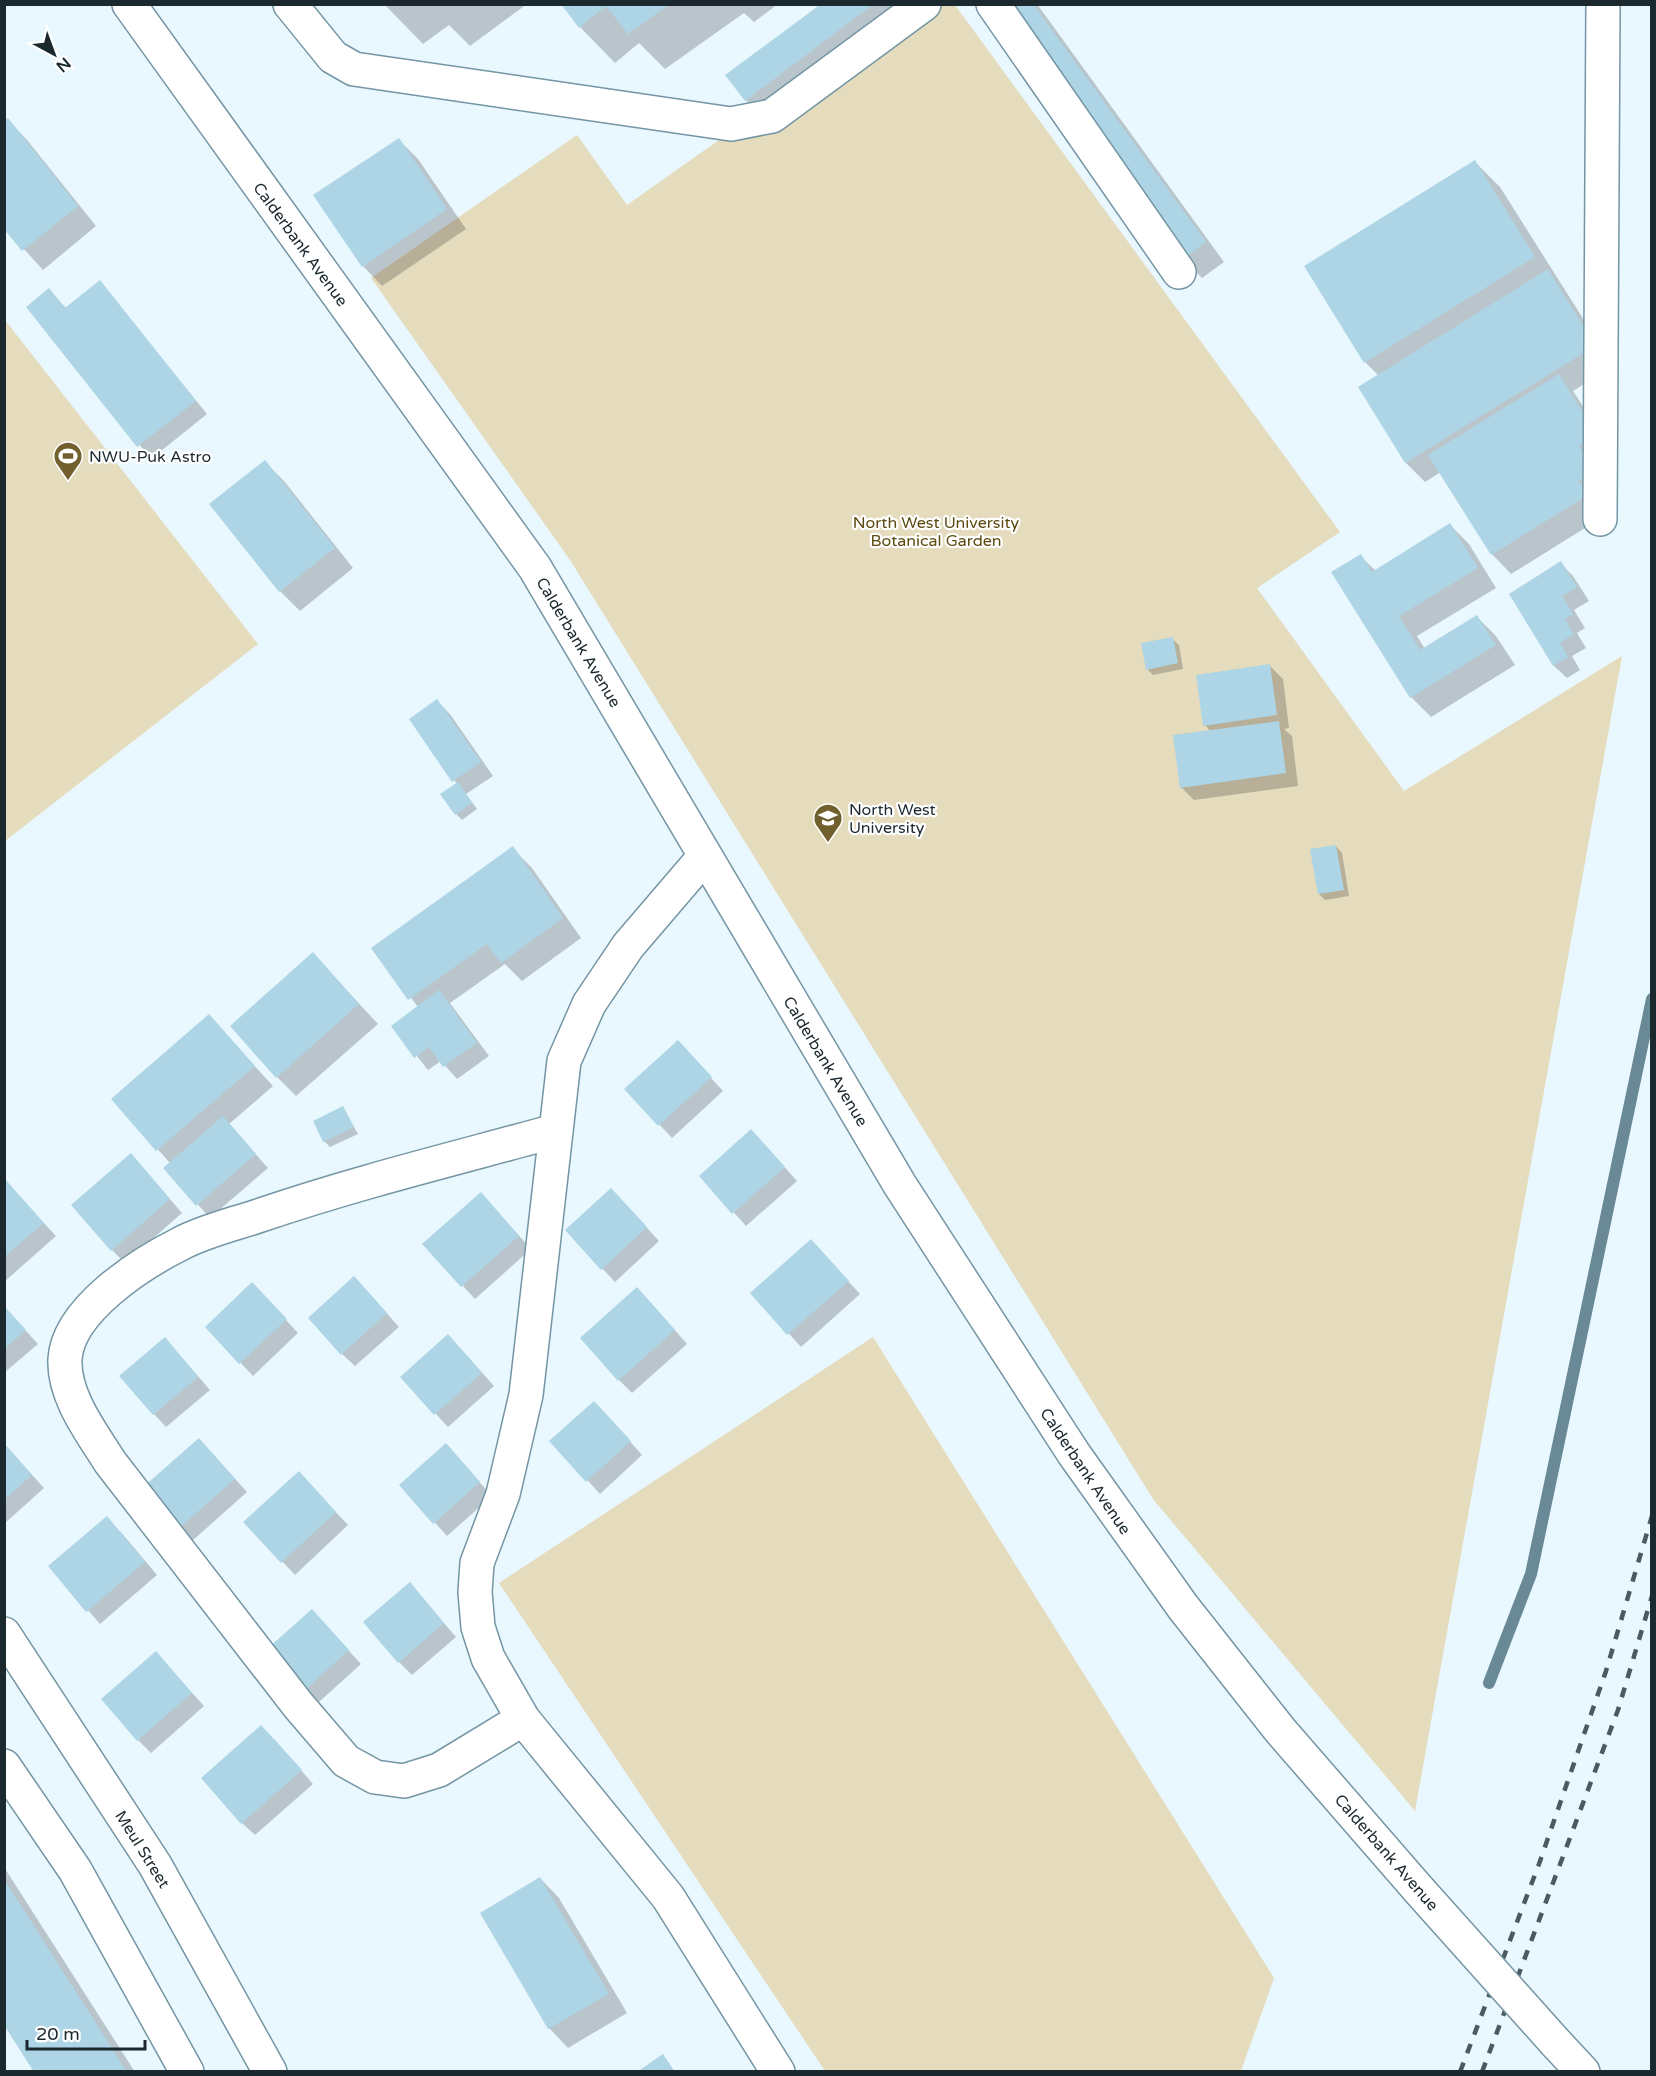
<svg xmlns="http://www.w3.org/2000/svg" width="1656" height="2076" viewBox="0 0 1656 2076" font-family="'Varela Round',sans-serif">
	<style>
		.green { fill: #e5dbbd }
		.shadow { fill: #0003 }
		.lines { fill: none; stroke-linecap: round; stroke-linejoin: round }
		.stream { stroke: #698996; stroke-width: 12 }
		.building { fill: #add5e6 }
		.minor-casing { stroke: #7395a4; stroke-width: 36 }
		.minor { stroke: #fff; stroke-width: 33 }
		.rail { stroke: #4b5960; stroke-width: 4.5; stroke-dasharray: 10 10; stroke-linecap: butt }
		.minor-bridge-casing { stroke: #7395a4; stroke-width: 36; stroke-linecap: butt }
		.minor-bridge { stroke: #fff; stroke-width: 33 }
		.labels { text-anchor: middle; stroke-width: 4.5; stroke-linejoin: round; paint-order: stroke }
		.street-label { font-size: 16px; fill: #1b292f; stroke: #fff }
		.poi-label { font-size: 16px; fill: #1b292f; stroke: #fff; text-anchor: start }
		.park-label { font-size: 16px; fill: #5c4a0f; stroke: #fff }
	</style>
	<rect width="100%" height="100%" fill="#e9f7fe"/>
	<g class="green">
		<polygon points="910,5 955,5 1340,532 1257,588 1404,791 1622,656 1415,1811 1153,1499 570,560 371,278 577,135 627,205"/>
		<polygon points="5,320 258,644 5,841 4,321"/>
		<polygon points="873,1337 1274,1978 1241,2071 825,2071 499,1583"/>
	</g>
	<g class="shadow">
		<polygon points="384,4 527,4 470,46 449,25 423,44"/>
		<polygon points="563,4 778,4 754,22 744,13 665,69 639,43 615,63 580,27"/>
		<polygon points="823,4 919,4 765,119 746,100"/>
		<polygon points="998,4 1037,4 1224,262 1202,278 1183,259"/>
		<polygon points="8,120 27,140 96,226 43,270 4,227"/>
		<polygon points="399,140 418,159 466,229 382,286 363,266 315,196"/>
		<polygon points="1475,162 1500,187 1613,366 1573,391 1615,455 1606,515 1511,574 1492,554 1441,472 1425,482 1406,463 1360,387 1379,376 1365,362"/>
		<polygon points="100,282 207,414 151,459 28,307 49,290 67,309"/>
		<polygon points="265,462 284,481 353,568 300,611 280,591 211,504"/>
		<polygon points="1450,525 1469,544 1496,588 1417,636 1425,649 1477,617 1496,636 1515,665 1431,717 1411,697 1333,573 1360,556 1376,571"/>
		<polygon points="1560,563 1573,576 1589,601 1574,610 1585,628 1577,633 1586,648 1572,656 1580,670 1567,678 1554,666 1511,594"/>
		<polygon points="1172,639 1179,645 1183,669 1153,675 1147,669"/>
		<polygon points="1270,666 1283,679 1289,728 1284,729 1292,736 1298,786 1194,800 1181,787 1211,732 1205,725"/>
		<polygon points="437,701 450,714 493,776 466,794 477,809 462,820 456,814 457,784 411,719"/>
		<polygon points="1336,846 1342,853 1349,896 1325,900 1319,894"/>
		<polygon points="512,848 532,868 581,938 522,981 505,964 450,1003 489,1056 457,1079 441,1061 428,1070 393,1026 418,1007 373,948"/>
		<polygon points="313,954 378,1024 296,1096 277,1077"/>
		<polygon points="209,1016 273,1086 229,1124 268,1168 210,1218 165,1168 170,1163 113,1099"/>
		<polygon points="690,1055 723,1091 672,1138 626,1089"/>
		<polygon points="343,1108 358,1134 330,1147 324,1141"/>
		<polygon points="764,1144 797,1181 746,1226 701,1176"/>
		<polygon points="143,1168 182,1213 125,1263 112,1250"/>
		<polygon points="4,1181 56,1236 4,1282"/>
		<polygon points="624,1203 659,1241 615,1282 567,1231"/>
		<polygon points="493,1207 531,1249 475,1299 424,1244"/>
		<polygon points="811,1241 860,1294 801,1347 752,1293"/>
		<polygon points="367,1291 399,1327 355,1366 342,1354"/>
		<polygon points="265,1297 298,1333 253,1376 207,1327"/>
		<polygon points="650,1302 687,1344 632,1393 619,1380"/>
		<polygon points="4,1307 38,1344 4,1373"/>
		<polygon points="461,1349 494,1386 448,1427 402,1377"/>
		<polygon points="177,1352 210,1390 166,1427 154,1414"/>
		<polygon points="607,1416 642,1455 600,1494 552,1441"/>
		<polygon points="4,1444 44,1488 4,1524"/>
		<polygon points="212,1453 247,1492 191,1542 143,1490"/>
		<polygon points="458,1458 492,1496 447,1536 401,1485"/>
		<polygon points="311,1486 348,1525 295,1575 245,1522"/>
		<polygon points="120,1531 157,1575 100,1624 51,1567"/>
		<polygon points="410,1584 456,1637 412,1675 399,1662"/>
		<polygon points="324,1624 361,1664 319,1702 306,1689"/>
		<polygon points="156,1653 204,1706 151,1753 138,1740"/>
		<polygon points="274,1739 313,1784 255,1835 242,1823"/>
		<polygon points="4,1867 135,2072 36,2072 4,2023"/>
		<polygon points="540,1878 559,1898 627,2013 568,2048 549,2028"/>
	</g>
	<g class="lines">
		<polyline class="stream" points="1489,1683 1531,1574 1652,999"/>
	</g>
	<g class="building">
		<polygon points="561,4 670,4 628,34 606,6 579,28"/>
		<polygon points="821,4 874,4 745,101 725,75"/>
		<polygon points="996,4 1033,4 1206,242 1182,260"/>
		<polygon points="8,118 78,206 22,251 4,229 4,121"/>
		<polygon points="399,138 447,209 362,267 313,195"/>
		<polygon points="1475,160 1535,257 1364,363 1304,266"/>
		<polygon points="1548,269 1595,346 1405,463 1358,387"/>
		<polygon points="100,280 196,401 137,447 26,307 49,288 65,308"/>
		<polygon points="1559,374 1597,435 1579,446 1594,471 1578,481 1588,495 1491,555 1428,455"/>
		<polygon points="265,460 335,548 279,592 209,504"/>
		<polygon points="1450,523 1478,568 1399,616 1420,650 1477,615 1496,645 1410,698 1331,572 1361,554 1372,572"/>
		<polygon points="1561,561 1577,587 1562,596 1573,614 1565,620 1574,634 1560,643 1568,657 1553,666 1509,594"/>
		<polygon points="1173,637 1178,663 1146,670 1141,643"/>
		<polygon points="1270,664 1277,715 1203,726 1196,675"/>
		<polygon points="437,699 481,762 452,782 409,719"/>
		<polygon points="1279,721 1286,773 1180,788 1173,735"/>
		<polygon points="458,782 472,803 455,815 440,794"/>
		<polygon points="1336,845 1344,890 1318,894 1310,849"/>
		<polygon points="513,846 563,918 501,963 487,944 408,1000 371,948"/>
		<polygon points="313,952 359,1004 276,1078 230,1026"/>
		<polygon points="439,990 477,1043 443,1067 429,1047 414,1058 391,1026"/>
		<polygon points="209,1014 255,1066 156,1151 111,1099"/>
		<polygon points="678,1040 712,1077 658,1126 624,1089"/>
		<polygon points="343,1106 354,1127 323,1142 313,1121"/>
		<polygon points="223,1116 256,1154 196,1206 163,1168"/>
		<polygon points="751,1129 785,1167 732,1214 699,1176"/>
		<polygon points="131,1153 170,1199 111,1251 71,1205"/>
		<polygon points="4,1178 44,1223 4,1257"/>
		<polygon points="611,1188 647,1227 601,1270 565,1230"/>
		<polygon points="481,1192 519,1236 461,1287 422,1244"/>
		<polygon points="811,1239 849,1281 787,1335 750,1293"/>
		<polygon points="354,1276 387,1313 341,1355 308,1318"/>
		<polygon points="252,1282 287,1319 239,1364 205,1327"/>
		<polygon points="637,1287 675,1330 618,1381 580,1338"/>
		<polygon points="4,1306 26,1330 4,1349"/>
		<polygon points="448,1334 482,1373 434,1415 400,1377"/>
		<polygon points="165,1337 198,1377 153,1415 119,1376"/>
		<polygon points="594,1401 631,1441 586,1482 549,1441"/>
		<polygon points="199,1438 235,1479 177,1530 141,1489"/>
		<polygon points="4,1443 32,1475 4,1500"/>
		<polygon points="446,1443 480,1482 433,1524 399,1485"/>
		<polygon points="299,1471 336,1512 281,1563 243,1522"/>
		<polygon points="107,1516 145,1562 86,1612 48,1566"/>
		<polygon points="410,1582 444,1623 398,1663 363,1622"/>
		<polygon points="312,1609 349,1650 305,1690 267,1649"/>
		<polygon points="156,1651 192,1693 137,1741 101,1699"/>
		<polygon points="261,1725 302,1770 241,1824 201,1778"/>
		<polygon points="540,1877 609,1994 548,2029 480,1913"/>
		<polygon points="4,1879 127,2072 34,2072 4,2025"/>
		<polygon points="663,2054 675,2072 637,2072"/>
	</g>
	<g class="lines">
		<g class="minor-casing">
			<g id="minor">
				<polyline points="129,4 535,568 900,1185 1074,1454 1183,1607 1280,1730 1419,1890"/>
				<polyline points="290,4 333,57 354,69 731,124 772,116 924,4"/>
				<polyline points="993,4 1179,272"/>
				<polyline points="1600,519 1603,4"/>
				<polyline points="705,856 628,946 589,1004 564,1061 526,1395 503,1494 477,1563 475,1592 478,1627 488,1658 523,1719 668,1897 778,2072"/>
				<polyline points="4,1634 155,1865 270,2072"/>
				<path d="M523 1719 439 1770 404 1781 375 1777 346 1761 298 1705 110 1462C92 1433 63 1396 65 1359 68 1310 140 1264 180 1244 204 1231 235 1224 261 1215 358 1182 457 1158 555 1131"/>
				<polyline points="4,1766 75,1870 187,2072"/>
				<polyline points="1555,2042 1583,2072"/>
			</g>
		</g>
		<use href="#minor" class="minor"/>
		<g class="rail">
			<polyline points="1460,2072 1539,1864 1606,1671 1652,1516"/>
			<polyline points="1482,2072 1618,1710 1652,1596"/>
		</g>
		<g class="minor-bridge-casing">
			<polyline id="minor-bridge" points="1419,1890 1555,2042"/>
		</g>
		<use href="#minor-bridge" class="minor-bridge"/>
	</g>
	<defs>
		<g id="stadium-pin" transform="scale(1.5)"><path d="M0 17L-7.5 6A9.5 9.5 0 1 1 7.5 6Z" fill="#71602e" stroke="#fff"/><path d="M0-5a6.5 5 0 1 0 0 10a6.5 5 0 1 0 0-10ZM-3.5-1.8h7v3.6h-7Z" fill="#fff"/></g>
		<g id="university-pin" transform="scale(1.5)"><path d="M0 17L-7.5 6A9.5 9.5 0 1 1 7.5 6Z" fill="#71602e" stroke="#fff"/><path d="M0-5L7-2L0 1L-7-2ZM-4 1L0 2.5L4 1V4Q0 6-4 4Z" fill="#fff"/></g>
	</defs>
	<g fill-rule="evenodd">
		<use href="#stadium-pin" x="68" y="456"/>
		<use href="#university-pin" x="828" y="818"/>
	</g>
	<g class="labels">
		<g class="street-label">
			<text transform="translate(301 244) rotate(54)" y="6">Calderbank Avenue</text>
			<text transform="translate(579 642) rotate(59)" y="6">Calderbank Avenue</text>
			<text transform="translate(826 1061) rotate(59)" y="6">Calderbank Avenue</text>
			<text transform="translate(1086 1471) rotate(56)" y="6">Calderbank Avenue</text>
			<text transform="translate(143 1849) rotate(58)" y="6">Meul Street</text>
			<text transform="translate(1387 1852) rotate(49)" y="6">Calderbank Avenue</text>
		</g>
		<g class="poi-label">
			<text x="89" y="462">NWU-Puk Astro</text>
			<text x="849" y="815">North West<tspan x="849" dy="18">University</tspan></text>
		</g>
		<g class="park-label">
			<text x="936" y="528">North West University<tspan x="936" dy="18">Botanical Garden</tspan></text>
		</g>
	</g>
	<rect width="1656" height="2076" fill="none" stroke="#1b292f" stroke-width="12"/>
	<g transform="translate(54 54) rotate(139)" stroke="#ffffff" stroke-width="4.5" paint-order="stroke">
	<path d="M0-4.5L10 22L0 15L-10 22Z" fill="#1b292f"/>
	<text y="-9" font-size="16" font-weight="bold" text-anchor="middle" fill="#1b292f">N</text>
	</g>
	<path d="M27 2040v9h118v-9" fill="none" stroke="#1b292f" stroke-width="3"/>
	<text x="36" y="2040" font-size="18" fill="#1b292f" stroke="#ffffff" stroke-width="4.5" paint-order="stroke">20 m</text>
</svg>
